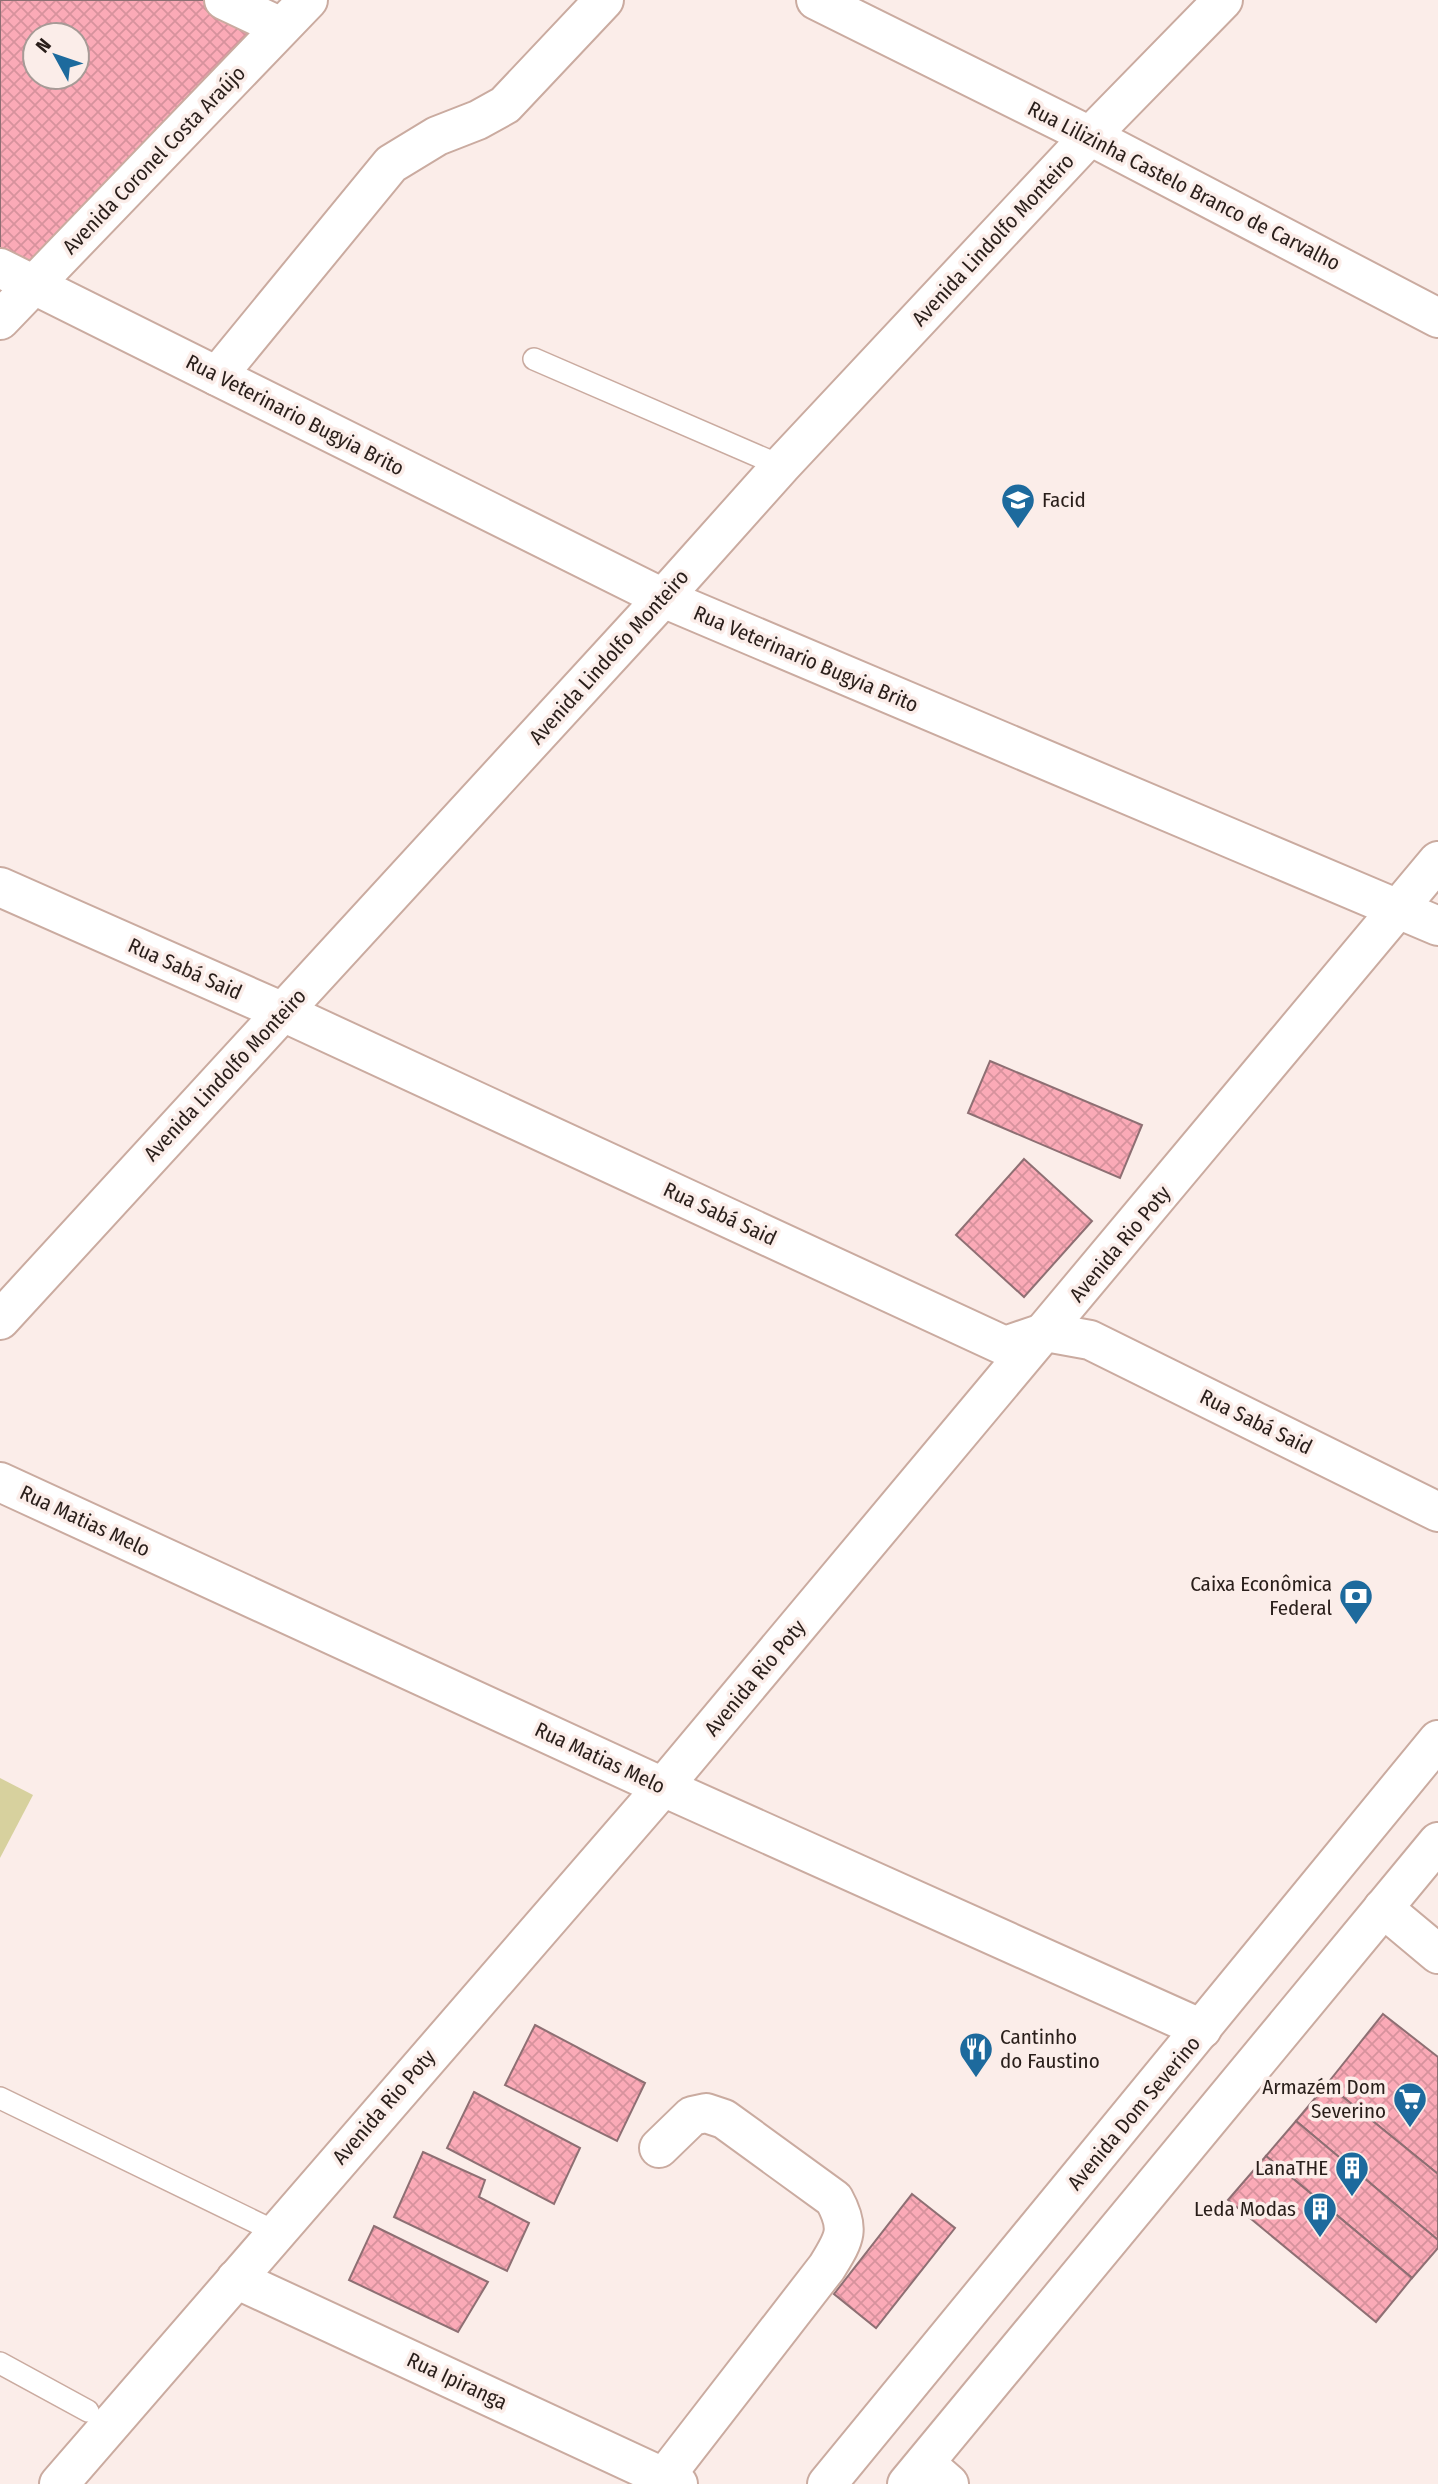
<svg xmlns="http://www.w3.org/2000/svg" width="1438" height="2484" viewBox="0 0 1438 2484" font-family="'Fira Sans Condensed',sans-serif">
	<style>
		.pitch { fill: #d7d19e }
		.building { fill: url(#building-cross-hatch); stroke: #8e6f73; stroke-width: 2; fill-rule: evenodd }
		.lines { fill: none; stroke-linecap: round; stroke-linejoin: round }
		.lane-casing { stroke: #caaba0; stroke-width: 24 }
		.street-casing { stroke: #caaba0; stroke-width: 42 }
		.secondary-casing { stroke: #caaba0; stroke-width: 42 }
		.lane { stroke: #fff; stroke-width: 21 }
		.street { stroke: #fff; stroke-width: 38 }
		.secondary { stroke: #fff; stroke-width: 38 }
		.labels { text-anchor: middle; stroke-width: 7; stroke-linejoin: round; paint-order: stroke }
		.street-label { font-size: 21px; fill: #291e1a; stroke: #fbede9 }
		.poi-label { font-size: 21px; fill: #291e1a; stroke: #fbede9; text-anchor: end }
	</style>
	<defs>
		<pattern id="building-cross-hatch" width="8" height="8" patternUnits="userSpaceOnUse" patternTransform="scale(1.75)"><rect width="8" height="8" fill="#fbaab7"/><path d="M0 0l8 8M0 8l8-8" fill="none" stroke="#d7929d"/></pattern>
	</defs>
	<rect width="100%" height="100%" fill="#fbede9"/>
	<polygon class="pitch" points="0,1778 33,1795 0,1858"/>
	<g class="building">
		<path d="M0 0H224L281 27 34 284 0 268ZM35 35H77V77H35Z"/>
		<polygon points="990,1061 1142,1125 1120,1178 968,1113"/>
		<polygon points="1024,1159 1092,1221 1024,1297 956,1235"/>
		<polygon points="1383,2014 1438,2057 1438,2174 1327,2084"/>
		<polygon points="535,2025 645,2083 617,2141 505,2085"/>
		<polygon points="1327,2084 1438,2174 1438,2240 1296,2121"/>
		<polygon points="474,2092 580,2148 554,2204 447,2148"/>
		<polygon points="1296,2121 1438,2240 1438,2248 1412,2278 1266,2156"/>
		<polygon points="423,2152 485,2180 479,2197 529,2223 507,2271 394,2217"/>
		<polygon points="1266,2156 1412,2278 1376,2322 1228,2200"/>
		<polygon points="912,2194 955,2228 876,2328 834,2294"/>
		<polygon points="374,2226 488,2282 458,2332 349,2280"/>
	</g>
	<g class="lines">
		<g class="lane-casing">
			<g id="lane">
				<polyline points="534,359 781,466"/>
				<polyline points="0,2098 276,2232"/>
				<polyline points="0,2363 88,2411"/>
			</g>
		</g>
		<g class="street-casing">
			<g id="street">
				<polyline points="224,0 281,27"/>
				<polyline points="816,0 1090,136 1438,318"/>
				<polyline points="0,268 663,598 1438,926"/>
				<polyline points="0,320 308,0"/>
				<polyline points="217,376 391,164 437,136 478,120 505,105 604,0"/>
				<polyline points="0,887 283,1012 1005,1346 1046,1332 1090,1340 1438,1512"/>
				<polyline points="0,1482 663,1787 1202,2029"/>
				<polyline points="1383,1908 1438,1954"/>
				<polyline points="236,2279 678,2484"/>
				<polyline points="925,2463 949,2484"/>
				<polyline points="59,2484 663,1787 1438,861"/>
				<path d="M659 2484 827 2267C844 2239 851 2230 834 2199L724 2119 706 2113 692 2116 659 2148"/>
			</g>
		</g>
		<g class="secondary-casing">
			<g id="secondary">
				<polyline points="0,1320 663,598 781,466 1090,136 1223,0"/>
				<polyline points="827,2484 1438,1740"/>
				<polyline points="907,2484 1438,1842"/>
			</g>
		</g>
		<use href="#lane" class="lane"/>
		<use href="#street" class="street"/>
		<use href="#secondary" class="secondary"/>
	</g>
	<defs>
		<g id="university-pin" transform="scale(1.75)"><path d="M0 17L-7.5 6A9.5 9.5 0 1 1 7.5 6Z" fill="#1d6a9d" stroke="#fbede9"/><path d="M0-5L7-2L0 1L-7-2ZM-4 1L0 2.5L4 1V4Q0 6-4 4Z" fill="#fff"/></g>
		<g id="bank-pin" transform="scale(1.75)"><path d="M0 17L-7.5 6A9.5 9.5 0 1 1 7.5 6Z" fill="#1d6a9d" stroke="#fbede9"/><path d="M-6-4H6V4H-6ZM0-2.3a2.3 2.3 0 1 0 0 4.6a2.3 2.3 0 1 0 0-4.6Z" fill="#fff"/></g>
		<g id="restaurant-pin" transform="scale(1.75)"><path d="M0 17L-7.5 6A9.5 9.5 0 1 1 7.5 6Z" fill="#1d6a9d" stroke="#fbede9"/><path d="M-5-6h1v4h1v-4h1v4h1v-4h1v5L-1.5 .5V6h-2V.5L-5-1ZM5-6V6H3V1.5H1.5Q1.5-4 5-6Z" fill="#fff"/></g>
		<g id="supermarket-pin" transform="scale(1.75)"><path d="M0 17L-7.5 6A9.5 9.5 0 1 1 7.5 6Z" fill="#1d6a9d" stroke="#fbede9"/><path d="M-6-5.5h2.5l.6 2H6L4.5 2H-2.5L-4.4-4H-6ZM-1.5 3.2a1.3 1.3 0 1 0 .1 0ZM3 3.2a1.3 1.3 0 1 0 .1 0Z" fill="#fff"/></g>
		<g id="building-pin" transform="scale(1.75)"><path d="M0 17L-7.5 6A9.5 9.5 0 1 1 7.5 6Z" fill="#1d6a9d" stroke="#fbede9"/><path d="M-4-6H4V6H1V3H-1V6H-4ZM-2.5-4.3h1.7v1.8h-1.7ZM.8-4.3h1.7v1.8H.8ZM-2.5-1h1.7V.8h-1.7ZM.8-1h1.7V.8H.8Z" fill="#fff"/></g>
	</defs>
	<g fill-rule="evenodd">
		<use href="#university-pin" x="1018" y="500"/>
		<use href="#bank-pin" x="1356" y="1596"/>
		<use href="#restaurant-pin" x="976" y="2049"/>
		<use href="#supermarket-pin" x="1410" y="2099"/>
		<use href="#building-pin" x="1352" y="2168"/>
		<use href="#building-pin" x="1320" y="2209"/>
	</g>
	<g class="labels">
		<g class="street-label">
			<text transform="translate(154 160) rotate(-46)" y="7">Avenida Coronel Costa Araújo</text>
			<text transform="translate(1184 186) rotate(27)" y="7">Rua Lilizinha Castelo Branco de Carvalho</text>
			<text transform="translate(993 240) rotate(-47)" y="7">Avenida Lindolfo Monteiro</text>
			<text transform="translate(295 415) rotate(27)" y="7">Rua Veterinario Bugyia Brito</text>
			<text transform="translate(609 657) rotate(-48)" y="7">Avenida Lindolfo Monteiro</text>
			<text transform="translate(806 659) rotate(23)" y="7">Rua Veterinario Bugyia Brito</text>
			<text transform="translate(185 969) rotate(24)" y="7">Rua Sabá Said</text>
			<text transform="translate(225 1075) rotate(-47)" y="7">Avenida Lindolfo Monteiro</text>
			<text transform="translate(720 1214) rotate(25)" y="7">Rua Sabá Said</text>
			<text transform="translate(1120 1244) rotate(-50)" y="7">Avenida Rio Poty</text>
			<text transform="translate(1256 1422) rotate(26)" y="7">Rua Sabá Said</text>
			<text transform="translate(85 1521) rotate(25)" y="7">Rua Matias Melo</text>
			<text transform="translate(755 1678) rotate(-50)" y="7">Avenida Rio Poty</text>
			<text transform="translate(600 1758) rotate(25)" y="7">Rua Matias Melo</text>
			<text transform="translate(384 2107) rotate(-49)" y="7">Avenida Rio Poty</text>
			<text transform="translate(1134 2113) rotate(-50)" y="7">Avenida Dom Severino</text>
			<text transform="translate(457 2381) rotate(25)" y="7">Rua Ipiranga</text>
		</g>
		<g class="poi-label">
			<text x="1042" y="507" text-anchor="start">Facid</text>
			<text x="1332" y="1591">Caixa Econômica<tspan x="1332" dy="24">Federal</tspan></text>
			<text x="1000" y="2044" text-anchor="start">Cantinho<tspan x="1000" dy="24">do Faustino</tspan></text>
			<text x="1386" y="2094">Armazém Dom<tspan x="1386" dy="24">Severino</tspan></text>
			<text x="1328" y="2175">LanaTHE</text>
			<text x="1296" y="2216">Leda Modas</text>
		</g>
	</g>
	<g transform="translate(56 56) rotate(310)"><circle r="33" fill="#fbede9" stroke="#a79a96" stroke-width="2"/>
	<path d="M0-5L12 26L0 18L-12 26Z" fill="#1d6a9d"/>
	<text y="-10" font-size="19" font-weight="bold" text-anchor="middle" fill="#291e1a">N</text>
	</g>
</svg>
